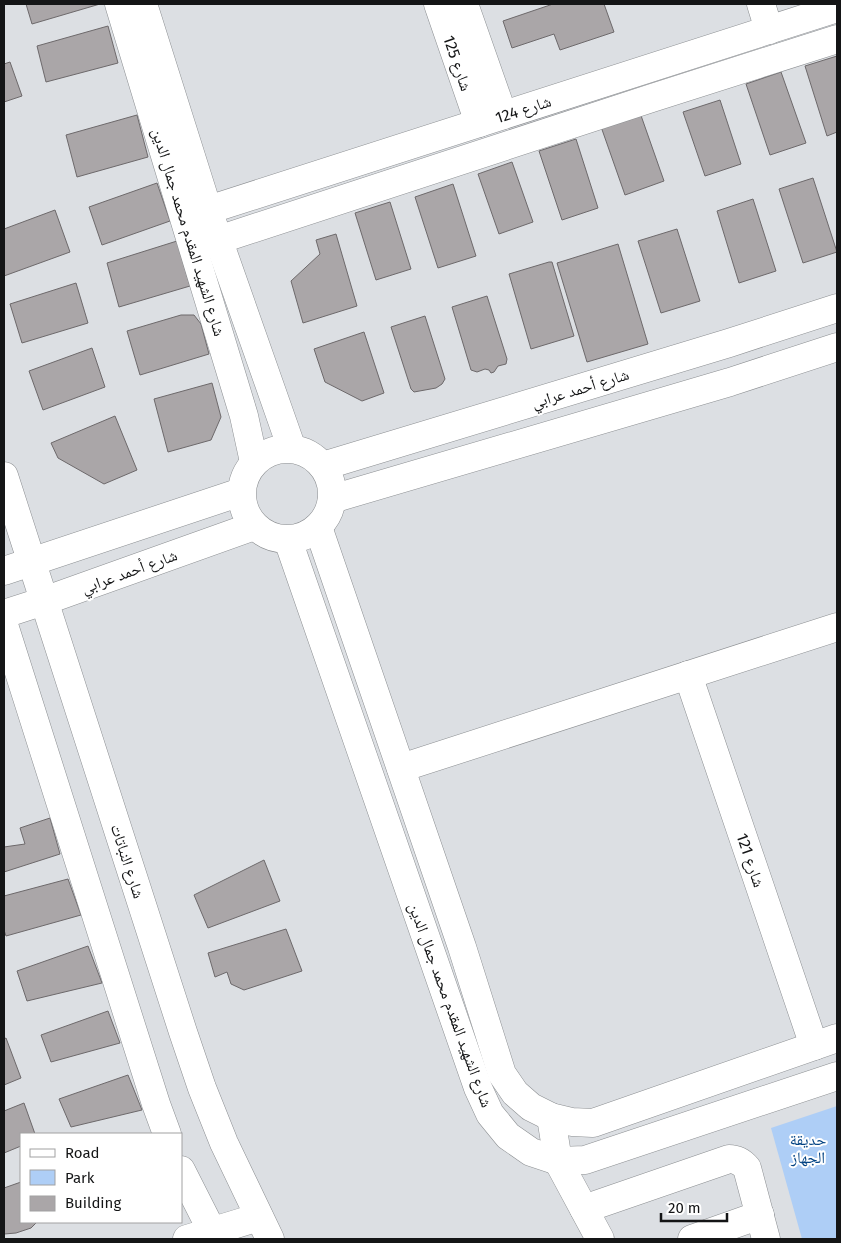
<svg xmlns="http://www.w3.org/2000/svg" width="841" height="1243" viewBox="0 0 841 1243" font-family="'Fira Sans','Noto Naskh Arabic',sans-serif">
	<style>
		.green { fill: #aecef6 }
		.building { fill: #aaa6a8; stroke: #6d696b }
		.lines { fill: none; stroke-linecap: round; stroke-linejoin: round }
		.minor-casing { stroke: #8c8f92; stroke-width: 29 }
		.minor { stroke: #fff; stroke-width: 28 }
		.labels { text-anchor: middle; stroke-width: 4; stroke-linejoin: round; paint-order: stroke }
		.street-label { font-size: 16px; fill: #141516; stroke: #fff }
		.park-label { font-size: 16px; fill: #034383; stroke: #fff }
	</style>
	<rect width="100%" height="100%" fill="#dcdfe3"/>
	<polygon class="green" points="837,1106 837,1239 802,1239 771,1128"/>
	<g class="building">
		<polygon points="26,4 100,4 32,24"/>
		<polygon points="553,4 604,4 614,32 560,50 554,34 512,48 503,21"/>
		<polygon points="108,26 118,63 46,82 37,46"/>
		<polygon points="837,56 837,132 827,136 805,66"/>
		<polygon points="10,62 22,96 4,102 4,64"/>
		<polygon points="781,72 806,143 770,155 746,84"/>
		<polygon points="720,100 741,164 705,176 683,112"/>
		<polygon points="638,107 664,181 625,195 599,121"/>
		<polygon points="137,115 148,157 77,177 66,135"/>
		<polygon points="576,139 598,208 562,220 539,151"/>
		<polygon points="512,162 533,222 499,234 478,174"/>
		<polygon points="813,178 837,252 803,263 779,189"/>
		<polygon points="157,183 170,221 102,245 89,207"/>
		<polygon points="453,184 476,256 438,268 415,197"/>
		<polygon points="753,199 776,271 739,283 717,211"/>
		<polygon points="390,202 411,269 376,280 355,213"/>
		<polygon points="55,210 70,252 4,276 4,229"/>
		<polygon points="677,229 700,301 661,313 638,241"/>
		<polygon points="336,234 357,306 303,323 291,281 320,254 316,240"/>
		<polygon points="177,241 190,286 119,307 107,263"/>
		<polygon points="618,244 648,344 587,362 557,263"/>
		<polygon points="549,262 552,262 574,336 531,349 509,274"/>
		<polygon points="76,283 88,323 22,343 10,304"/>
		<polygon points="487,296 507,359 506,364 498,366 494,372 491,373 489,370 485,369 477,372 471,370 452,307"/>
		<polygon points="181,315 194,315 201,324 209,354 140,375 127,331"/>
		<polygon points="425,316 445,379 442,384 436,388 414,392 411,389 391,327"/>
		<polygon points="364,332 384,393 362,401 325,382 314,349"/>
		<polygon points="92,348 105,387 43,410 29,371"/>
		<polygon points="212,383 221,417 211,440 168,452 154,399"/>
		<polygon points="115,416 137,470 104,484 58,458 51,443"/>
		<polygon points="50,818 60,854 4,872 4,847 25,844 20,828"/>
		<polygon points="264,860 280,901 208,928 194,895"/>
		<polygon points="68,879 81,915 6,936 4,930 4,896"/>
		<polygon points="286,929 302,971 244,990 231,984 227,972 215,977 208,953"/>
		<polygon points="88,946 102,983 27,1001 17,971"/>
		<polygon points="108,1011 120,1043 51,1062 41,1035"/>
		<polygon points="6,1038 21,1078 4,1085 4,1039"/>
		<polygon points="128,1075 142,1110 71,1127 59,1099"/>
		<polygon points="24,1103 35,1134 21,1134 21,1146 4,1153 4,1111"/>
		<polygon points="21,1182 21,1222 37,1222 31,1228 16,1233 4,1234 4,1188"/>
	</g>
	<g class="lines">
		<g class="minor-casing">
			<g id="minor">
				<polyline points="119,4 244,416 254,462"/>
				<polyline points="143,4 208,210 292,449"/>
				<polyline points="438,4 479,123"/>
				<polyline points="464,4 503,115"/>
				<polyline points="761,4 769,30"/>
				<polyline points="208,210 837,8"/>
				<polyline points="218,240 652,98 837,39"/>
				<circle cx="287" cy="494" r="45"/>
				<polyline points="323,466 729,343 837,308"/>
				<polyline points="4,476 183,1032 202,1088 224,1143 270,1239"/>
				<polyline points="332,499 730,382 837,347"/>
				<polyline points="318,527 462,947 502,1074 515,1093 531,1107 551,1117 572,1122 593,1123 837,1038"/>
				<polyline points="288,540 478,1088 490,1114 508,1136 531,1152 558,1161 585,1160 837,1076"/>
				<polyline points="4,571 241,492"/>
				<polyline points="4,614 44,601 254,526"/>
				<polyline points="4,625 156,1104 167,1134"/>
				<polyline points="688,675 814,1046"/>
				<polyline points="401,768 837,627"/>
				<polyline points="551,1117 558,1161 600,1239"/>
				<polyline points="181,1170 216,1239"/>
				<path d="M584 1209 729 1159C737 1159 742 1162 747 1168L766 1239"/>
				<polyline points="187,1239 259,1217"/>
				<polyline points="692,1239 760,1215"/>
			</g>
		</g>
		<use href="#minor" class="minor"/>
	</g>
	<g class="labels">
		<g class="street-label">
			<text transform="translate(458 63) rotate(71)" y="6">شارع 125</text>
			<text transform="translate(523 109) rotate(-18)" y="6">شارع 124</text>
			<text transform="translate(189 232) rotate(73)" y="6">شارع الشهيد المقدم محمد جمال الدين</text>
			<text transform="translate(580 388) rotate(-17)" y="6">شارع أحمد عرابي</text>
			<text transform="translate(129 571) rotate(-20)" y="6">شارع أحمد عرابي</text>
			<text transform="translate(751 860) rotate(71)" y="6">شارع 121</text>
			<text transform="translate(128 861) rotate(72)" y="6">شارع النباتات</text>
			<text transform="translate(451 1005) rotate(70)" y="6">شارع الشهيد المقدم محمد جمال الدين</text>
		</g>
		<g class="park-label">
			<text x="808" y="1145">حديقة<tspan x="808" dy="18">الجهاز</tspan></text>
		</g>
	</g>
	<rect width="841" height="1243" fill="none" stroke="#141516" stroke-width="10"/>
	<rect x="20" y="1133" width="162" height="90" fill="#ffffff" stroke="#a1a1a2"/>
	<rect x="30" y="1149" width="25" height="8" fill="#ffffff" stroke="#a1a1a2"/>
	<text x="65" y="1158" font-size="15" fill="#141516">Road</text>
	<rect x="30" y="1170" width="25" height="15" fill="#aecef6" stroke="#a1a1a2"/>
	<text x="65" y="1183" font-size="15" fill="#141516">Park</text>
	<rect x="30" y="1196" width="25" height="15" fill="#aaa6a8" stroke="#a1a1a2"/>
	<text x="65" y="1208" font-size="15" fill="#141516">Building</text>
	<path d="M661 1213v8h66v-8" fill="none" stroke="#141516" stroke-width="2.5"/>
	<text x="668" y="1213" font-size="15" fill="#141516" stroke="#ffffff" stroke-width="4" paint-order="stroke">20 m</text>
</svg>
